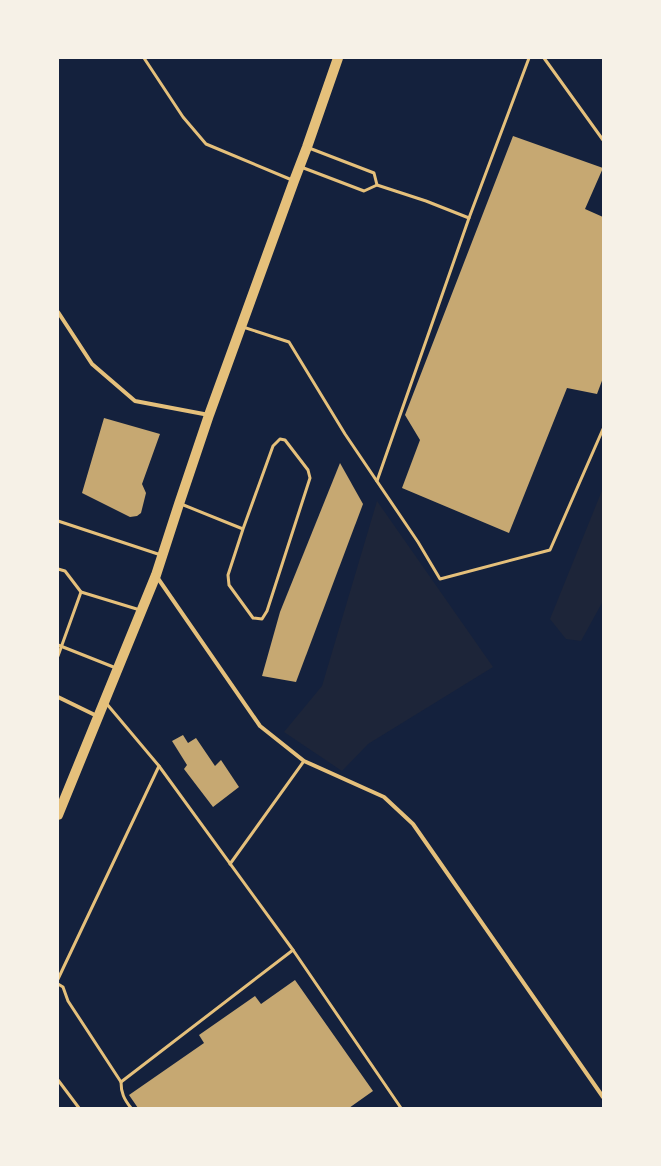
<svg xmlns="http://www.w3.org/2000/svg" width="661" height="1166" viewBox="0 0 661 1166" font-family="'Titillium Web',sans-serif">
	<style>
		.green { fill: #1d2539 }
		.building { fill: #c6a872 }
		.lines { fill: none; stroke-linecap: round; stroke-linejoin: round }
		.service { stroke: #e5c07b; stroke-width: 3 }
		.minor { stroke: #e5c07b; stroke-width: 4 }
		.primary { stroke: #e5c07b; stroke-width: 10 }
	</style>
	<rect width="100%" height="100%" fill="#14213d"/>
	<g class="green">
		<polygon points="603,488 603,601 581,641 566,639 550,619"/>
		<polygon points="377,501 493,667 368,744 342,771 284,732 322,686"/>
	</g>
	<g class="building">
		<polygon points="513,136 603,168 585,209 603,217 603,378 597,394 567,388 509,533 402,488 420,440 405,415"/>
		<polygon points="104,418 160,434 142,484 146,493 141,513 137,516 130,517 82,493"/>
		<polygon points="340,463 363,504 296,682 262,676 280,612"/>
		<polygon points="183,735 188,743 196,738 215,766 221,760 239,787 213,807 184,769 187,765 172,741"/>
		<polygon points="295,980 373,1091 349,1108 138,1108 129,1095 204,1043 199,1035 255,996 261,1004"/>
	</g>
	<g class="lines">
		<g class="service">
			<polyline points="144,58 183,117 206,144 292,180"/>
			<polyline points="544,58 603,140"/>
			<polyline points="309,148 374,173 377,185"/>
			<polyline points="301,167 364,191 377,185 426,201 469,218"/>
			<polyline points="243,327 289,342 345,434 418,542 440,579 550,550 603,429"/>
			<polyline points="377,481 469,218 529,58"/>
			<polyline points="181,504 243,529 228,575 229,585 253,618 262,619 267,611 310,478 308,470 285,440 280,439 273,446 243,529"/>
			<polyline points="58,521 161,555"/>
			<polyline points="58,569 65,571 81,592 140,610"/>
			<polyline points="58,645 116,668"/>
			<polyline points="58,656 81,592"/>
			<polyline points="230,864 304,761"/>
			<polyline points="293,950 401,1108"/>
			<polyline points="58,979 159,766"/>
			<polyline points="58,984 63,987 68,1001 121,1082 293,950 159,766 106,703"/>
			<polyline points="58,1080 79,1108"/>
			<path d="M121 1082C121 1093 124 1099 131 1108"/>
		</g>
		<g class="minor">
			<polyline points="58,312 92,364 135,401 209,415"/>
			<polyline points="157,577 260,726 304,761 384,797 413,824 603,1097"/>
			<polyline points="58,697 99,717"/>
		</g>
		<polyline class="primary" points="58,815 156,575 179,504 209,415 294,181 307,147 338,58"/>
	</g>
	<rect width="661" height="1166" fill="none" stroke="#f6f1e7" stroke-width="118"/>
</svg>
